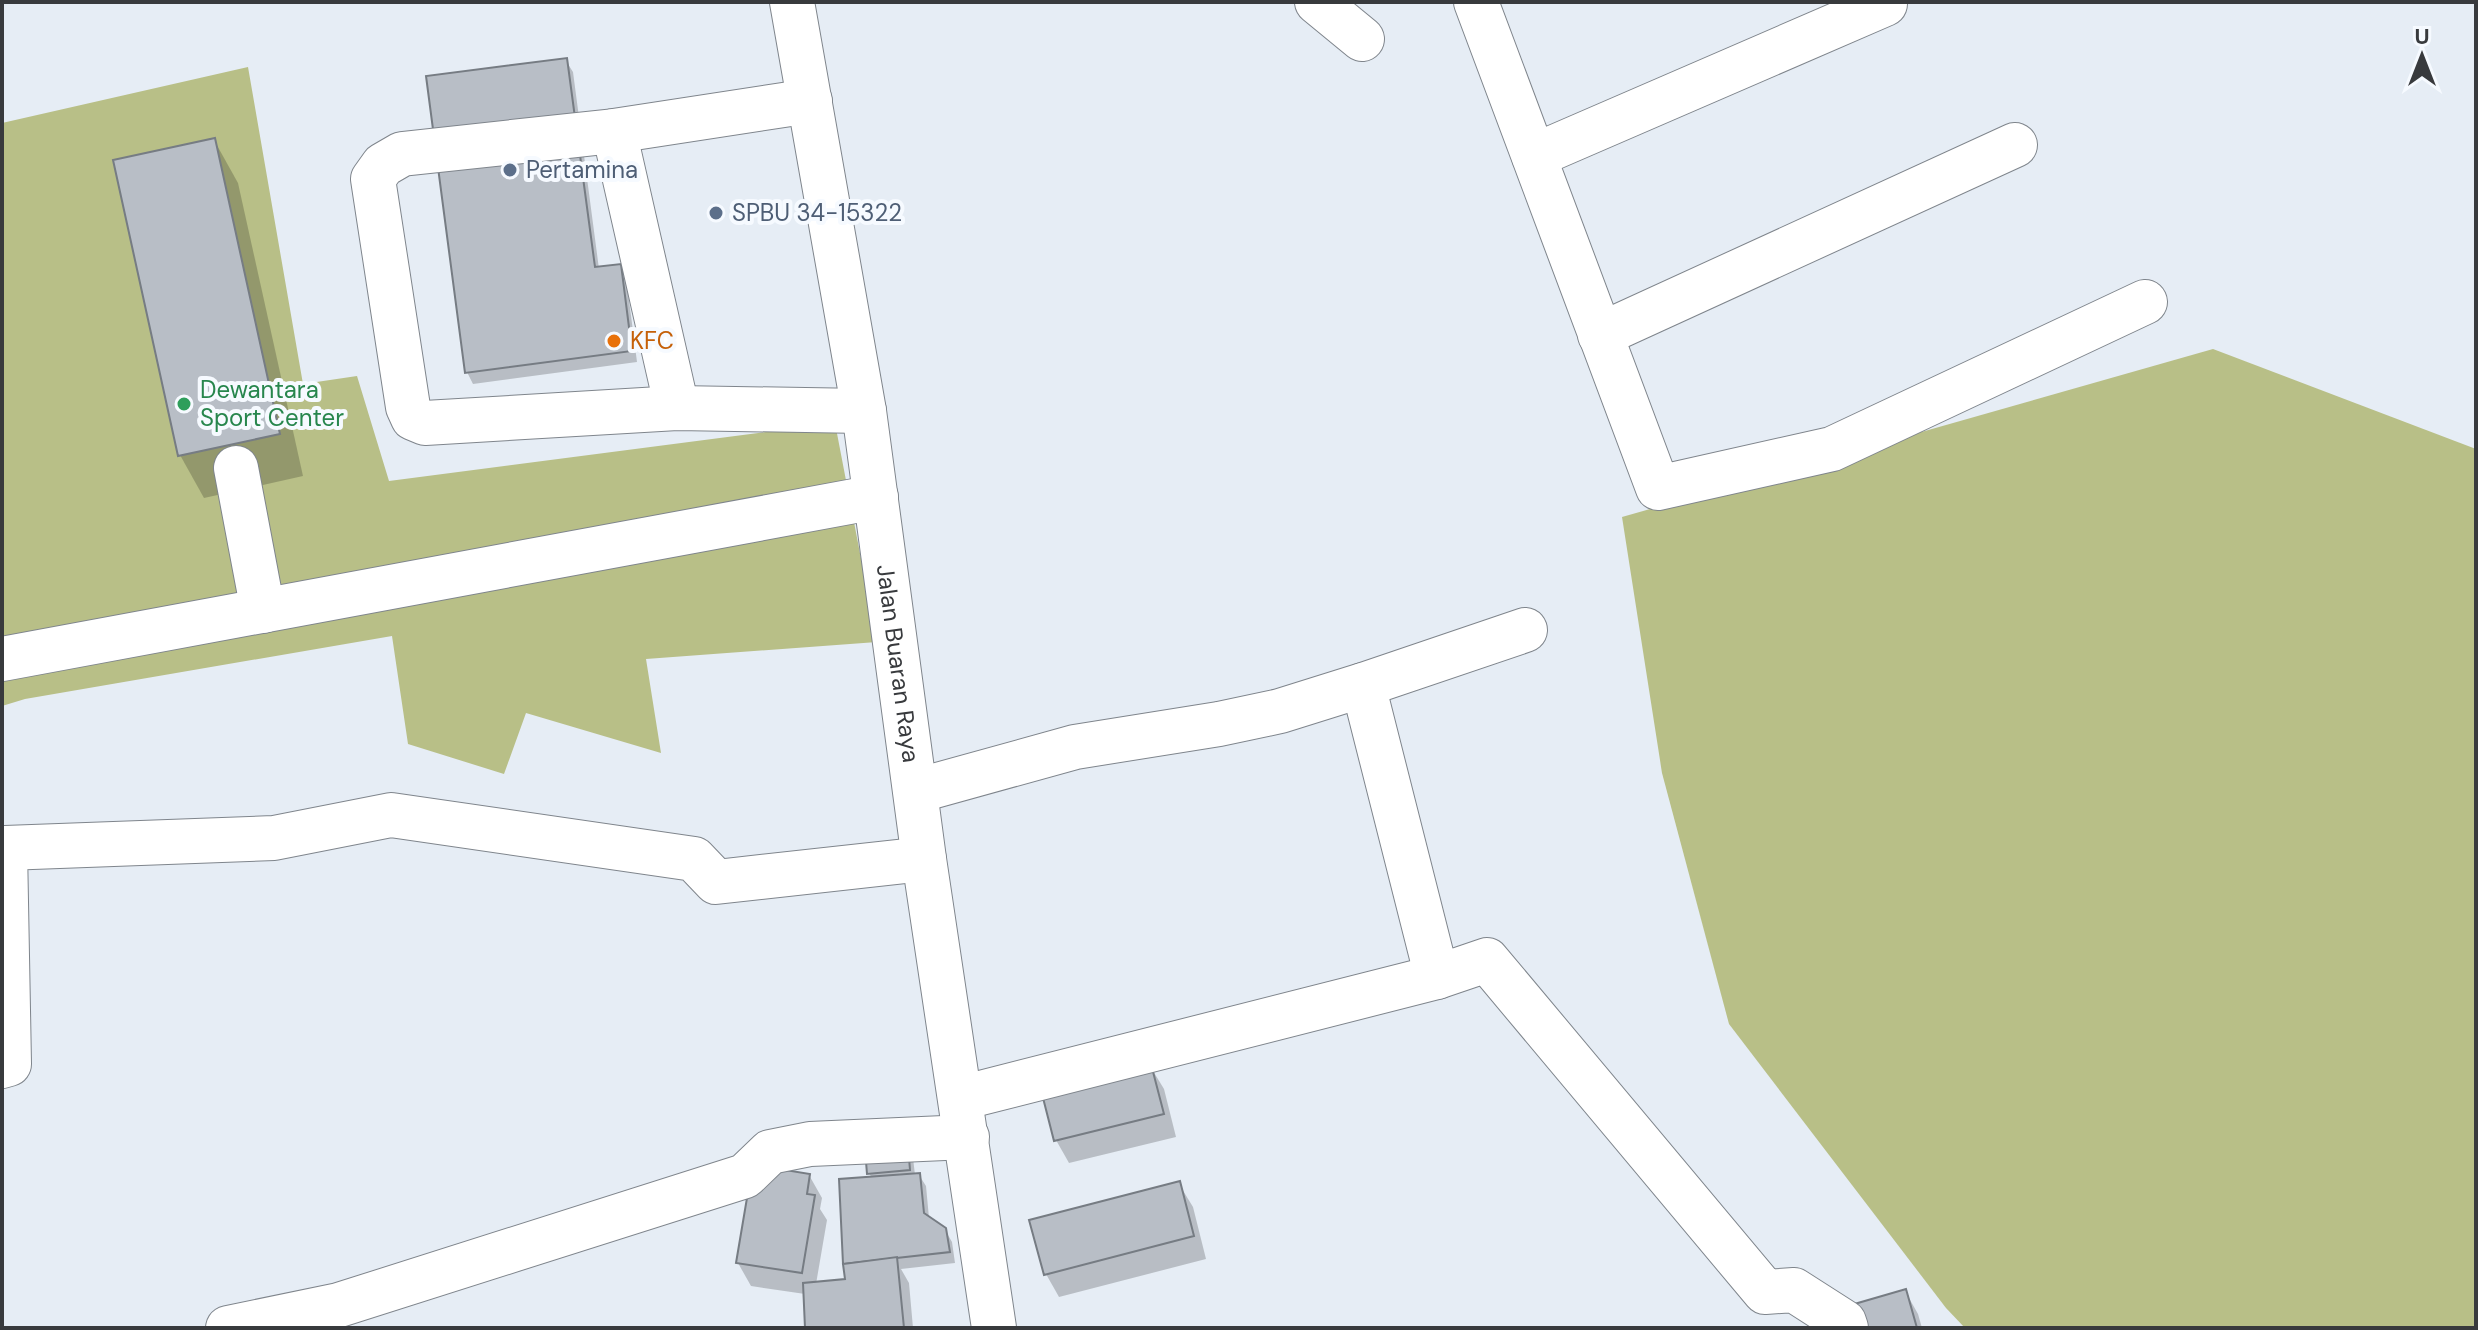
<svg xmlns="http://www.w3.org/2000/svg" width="2478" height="1330" viewBox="0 0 2478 1330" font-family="'DM Sans',sans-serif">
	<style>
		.green { fill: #b8bf87 }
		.shadow { fill: #0003 }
		.building { fill: #b8bec6; stroke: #767c83; stroke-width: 2 }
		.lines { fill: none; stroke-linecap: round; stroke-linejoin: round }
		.minor-casing { stroke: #7f858c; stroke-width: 46 }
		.major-casing { stroke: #7f858c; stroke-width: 46 }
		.minor { stroke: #fff; stroke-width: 44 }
		.major { stroke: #fff; stroke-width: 44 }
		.service-dot { fill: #5c6f8a; stroke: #f6faff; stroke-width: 3 }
		.food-dot { fill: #e8710a; stroke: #f6faff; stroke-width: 3 }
		.leisure-dot { fill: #2e9e5b; stroke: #f6faff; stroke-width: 3 }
		.labels { text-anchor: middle; stroke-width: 8; stroke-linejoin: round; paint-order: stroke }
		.service-label { font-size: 24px; fill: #4e5e75; stroke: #f6faff; text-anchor: start }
		.food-label { font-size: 24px; fill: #c56008; stroke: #f6faff; text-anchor: start }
		.leisure-label { font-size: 24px; fill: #27864d; stroke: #f6faff; text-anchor: start }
		.street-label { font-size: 24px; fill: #383a3d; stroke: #f6faff }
	</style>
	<rect width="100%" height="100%" fill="#e6edf5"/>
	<g class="green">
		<polygon points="248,67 303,384 357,376 389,481 835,423 877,642 646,659 661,753 526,713 504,774 408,744 392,636 25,699 2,706 2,123"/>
		<polygon points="2213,349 2476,449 2476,1328 1965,1328 1946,1308 1729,1024 1662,773 1622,517"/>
	</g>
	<g class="shadow">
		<polygon points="566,61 573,72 599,269 620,266 626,277 637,362 473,384 467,372"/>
		<polygon points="214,140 238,183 303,476 204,498 180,455"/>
		<polygon points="1150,1066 1164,1089 1176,1137 1069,1163 1056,1140"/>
		<polygon points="913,1158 915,1175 919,1175 926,1186 929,1218 945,1230 952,1242 955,1263 901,1269 909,1283 913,1328 807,1328 805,1294 751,1286 738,1263 809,1175 822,1198 820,1209 827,1220 816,1284 847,1281 872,1178 869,1173"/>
		<polygon points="1179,1184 1193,1207 1206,1259 1059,1297 1046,1274"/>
		<polygon points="1905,1291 1918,1314 1922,1328 1860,1328"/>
	</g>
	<g class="building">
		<polygon points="567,58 595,267 621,264 632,351 465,373 426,76"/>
		<polygon points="215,138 280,434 178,456 113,160"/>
		<polygon points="1151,1064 1164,1114 1054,1141 1041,1090"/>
		<polygon points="908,1145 910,1170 867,1174 865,1149"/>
		<polygon points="760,1166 810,1174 807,1194 815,1195 802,1273 736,1263 749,1186"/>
		<polygon points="920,1173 924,1213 946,1228 950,1252 843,1264 839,1179"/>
		<polygon points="1180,1181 1194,1236 1044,1275 1029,1220"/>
		<polygon points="897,1257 904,1328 805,1328 803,1283 845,1279 843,1264"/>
		<polygon points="1906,1289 1917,1328 1858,1328 1851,1305"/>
	</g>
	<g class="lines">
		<g class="minor-casing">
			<g id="minor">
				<polyline points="1317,2 1362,39"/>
				<polyline points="1476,2 1658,488 1832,449 2145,302"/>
				<polyline points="810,101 614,131 402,154 383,165 373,179 408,407 413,418 425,423 677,408 864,411"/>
				<polyline points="614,131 677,408"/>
				<polyline points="1534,156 1885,4"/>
				<polyline points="1600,335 2015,145"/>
				<polyline points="236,468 263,611"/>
				<polyline points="2,659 876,497"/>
				<polyline points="1363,685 1437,977 1487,960 1765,1292 1794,1290 1844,1322 1846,1328"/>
				<polyline points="916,791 1075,747 1219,724 1280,711 1363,685 1525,630"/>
				<polyline points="2,1066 9,1064 5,848 274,838 391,815 694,859 716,882 924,859"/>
				<polyline points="961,1098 1437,977"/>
				<polyline points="228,1328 339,1305 745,1176 770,1152 810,1144 967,1137"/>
			</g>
		</g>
		<g class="major-casing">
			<g id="major">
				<path id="s1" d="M792 2 864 411 924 859 994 1328"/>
			</g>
		</g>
		<use href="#minor" class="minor"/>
		<use href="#major" class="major"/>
	</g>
	<g class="service-dot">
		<circle cx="510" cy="170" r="8"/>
		<circle cx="716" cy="213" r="8"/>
	</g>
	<circle class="food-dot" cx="614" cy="341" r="8"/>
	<circle class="leisure-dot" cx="184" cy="404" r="8"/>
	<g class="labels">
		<g class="service-label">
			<text x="526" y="178">Pertamina</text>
			<text x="732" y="221">SPBU 34-15322</text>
		</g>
		<g class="food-label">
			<text x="630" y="349">KFC</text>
		</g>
		<g class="leisure-label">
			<text x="200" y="398">Dewantara<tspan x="200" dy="28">Sport Center</tspan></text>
		</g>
		<g class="street-label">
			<text dy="8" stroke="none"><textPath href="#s1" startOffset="670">Jalan Buaran Raya</textPath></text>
		</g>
	</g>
	<rect width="2478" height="1330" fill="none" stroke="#383a3d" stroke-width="8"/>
	<g transform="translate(2422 56)" stroke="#f6faff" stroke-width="6" paint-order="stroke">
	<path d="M0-6L14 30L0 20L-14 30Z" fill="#383a3d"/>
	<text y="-12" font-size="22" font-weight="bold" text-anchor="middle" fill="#383a3d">U</text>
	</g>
</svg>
